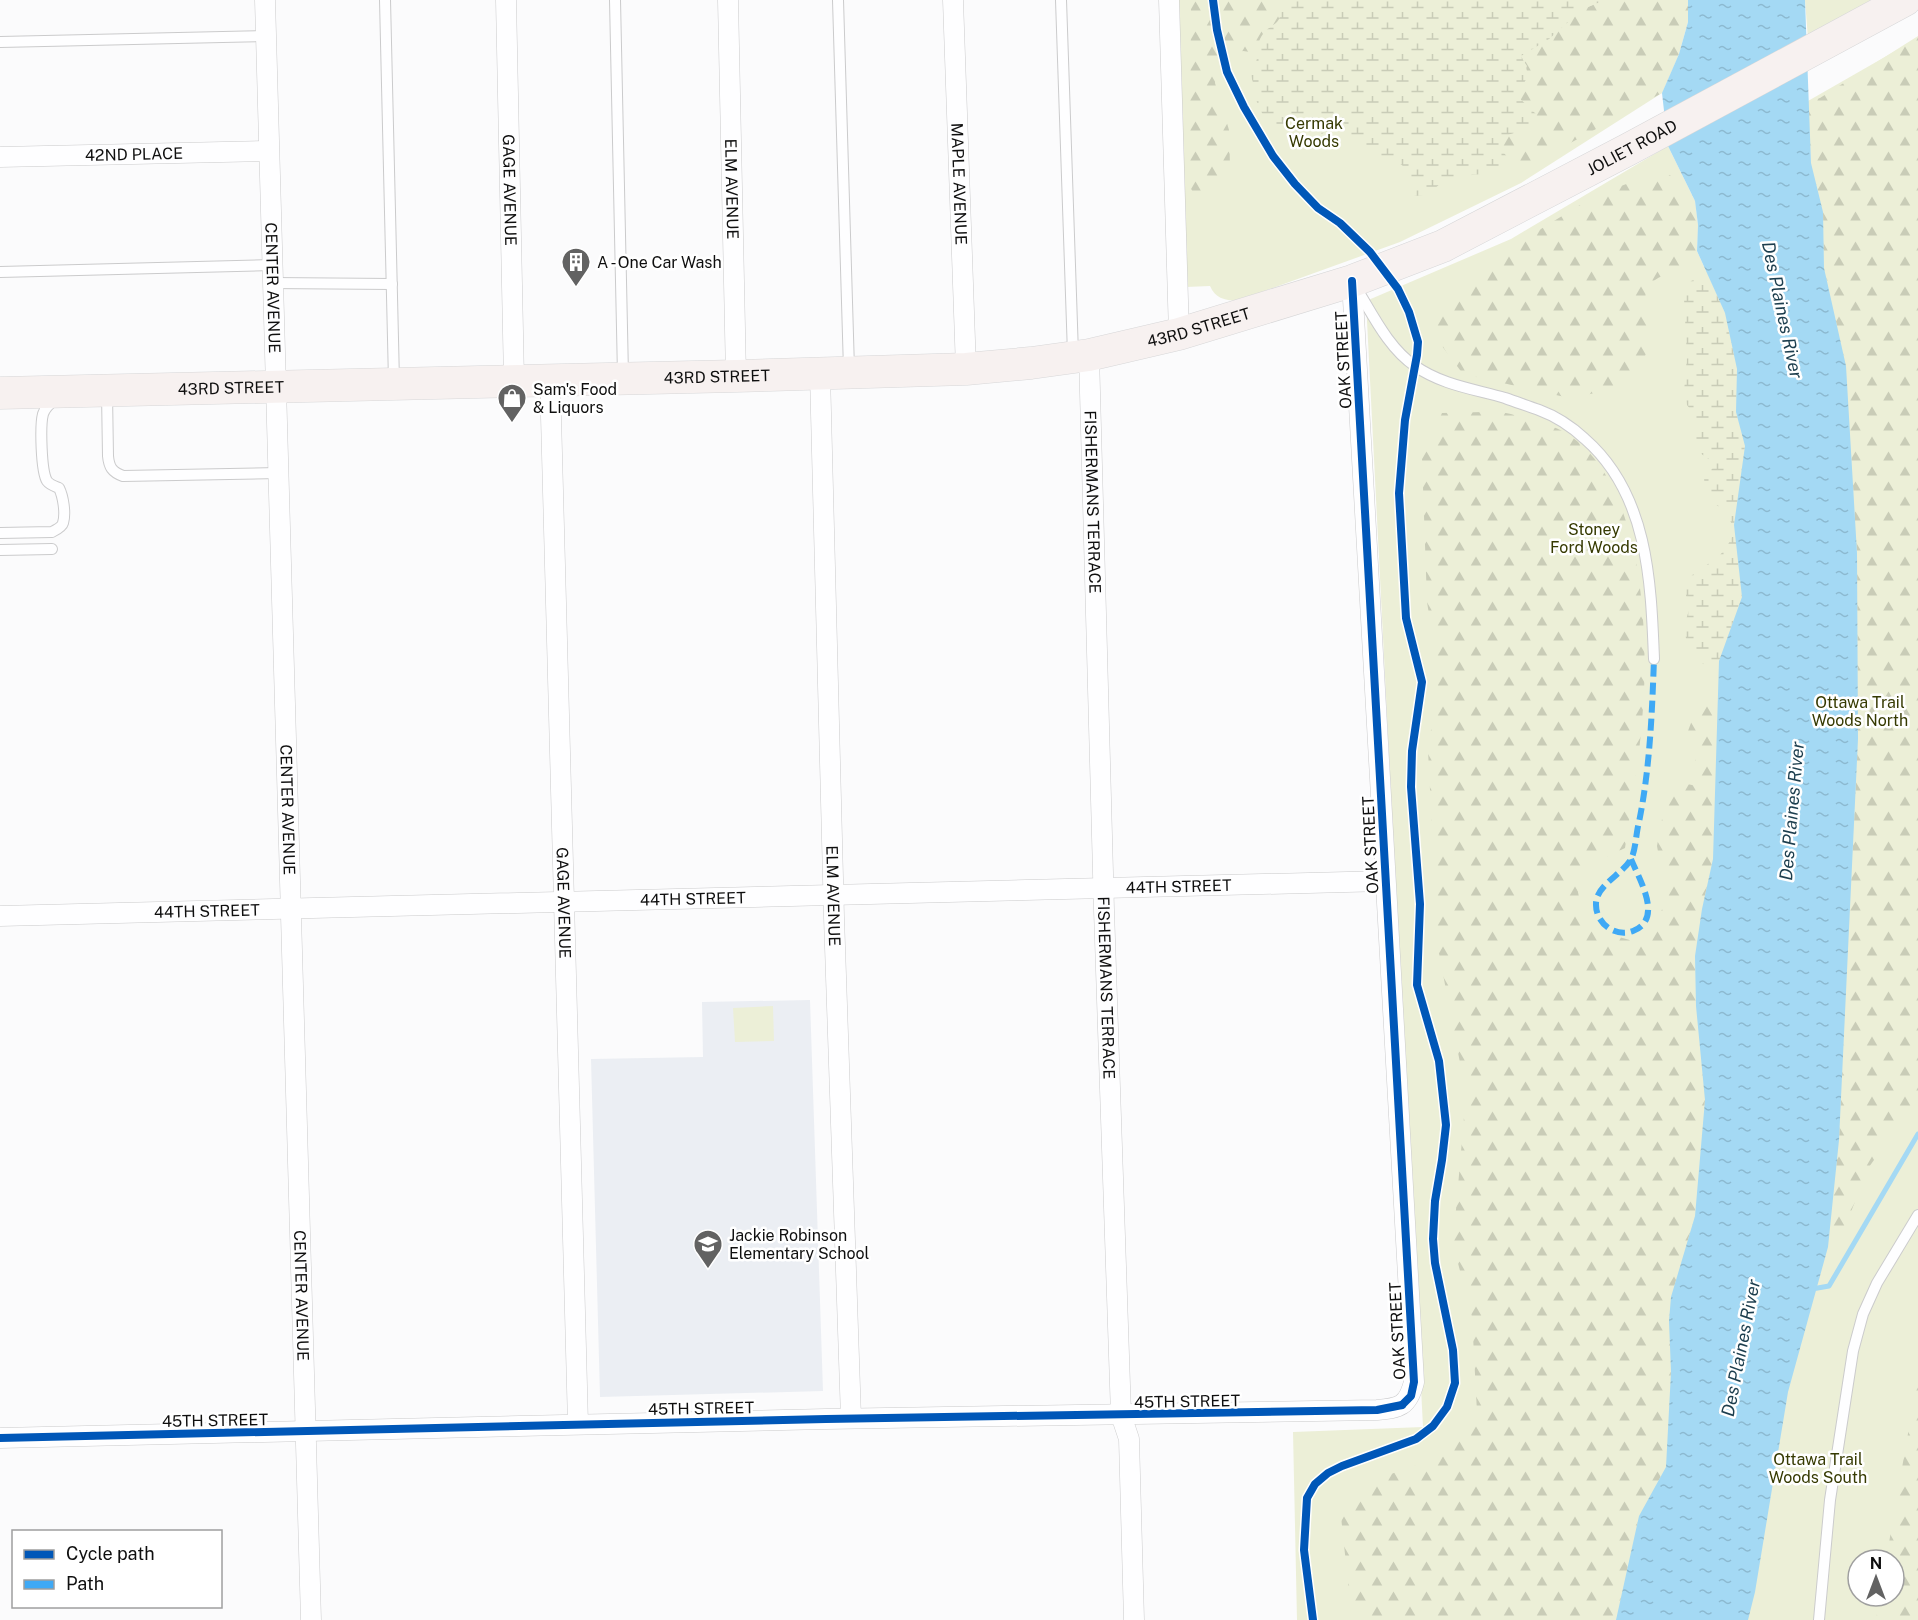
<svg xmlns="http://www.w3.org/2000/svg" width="1918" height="1620" viewBox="0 0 1918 1620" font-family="'Public Sans',sans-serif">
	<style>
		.built { fill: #ebeef3 }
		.green { fill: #ecefd7; fill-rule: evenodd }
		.forest { fill: url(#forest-firs) }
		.wetland { fill: url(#wetland-marsh) }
		.water { fill: url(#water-ripples) }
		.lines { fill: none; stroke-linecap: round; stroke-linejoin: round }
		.stream { stroke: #a4d9f4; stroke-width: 5 }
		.lane-casing { stroke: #cbcbcc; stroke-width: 12 }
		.street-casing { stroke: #cbcbcc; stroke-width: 21 }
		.primary-casing { stroke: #d7d7d8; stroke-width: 33 }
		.lane { stroke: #fefeff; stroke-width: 10 }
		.street { stroke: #fefeff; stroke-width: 20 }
		.primary { stroke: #f7f1f0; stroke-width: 32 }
		.quiet { stroke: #3fa9f5; stroke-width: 6; stroke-dasharray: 12 6; stroke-linecap: butt }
		.cycleway-casing { stroke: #fff; stroke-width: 11 }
		.cycleway { stroke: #0057b8; stroke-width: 8 }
		.labels { text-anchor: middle; stroke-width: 5; stroke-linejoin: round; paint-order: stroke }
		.park-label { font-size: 16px; fill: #363a02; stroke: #fff }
		.street-label { font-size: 16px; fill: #0f0f0f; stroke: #fff }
		.poi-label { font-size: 16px; fill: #0f0f0f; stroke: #fff; text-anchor: start }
		.water-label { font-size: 18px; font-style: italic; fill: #1c3e4e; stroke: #fff }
	</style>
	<defs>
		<pattern id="forest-firs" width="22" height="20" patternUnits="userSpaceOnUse" patternTransform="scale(1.5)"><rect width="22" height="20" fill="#ecefd7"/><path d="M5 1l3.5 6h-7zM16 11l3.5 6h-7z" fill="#c9ccb7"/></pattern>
		<pattern id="wetland-marsh" width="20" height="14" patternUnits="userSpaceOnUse" patternTransform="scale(1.5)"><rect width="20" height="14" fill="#ecefd7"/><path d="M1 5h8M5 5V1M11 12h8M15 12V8" fill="none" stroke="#c9ccb7"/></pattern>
		<pattern id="water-ripples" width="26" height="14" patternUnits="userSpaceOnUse" patternTransform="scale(1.5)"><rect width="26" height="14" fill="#a4d9f4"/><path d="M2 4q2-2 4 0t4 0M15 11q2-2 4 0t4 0" fill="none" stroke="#8cb9d0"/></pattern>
	</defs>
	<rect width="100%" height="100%" fill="#fbfbfc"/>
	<polygon class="built" points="810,1000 823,1391 600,1397 591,1059 703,1057 702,1002"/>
	<g class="green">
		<path d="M1176 0H1688L1679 54 1662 93 1521 183 1400 242 1237 301C1224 300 1215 298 1210 286L1186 287Z"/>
		<polygon points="1805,0 1877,0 1808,39"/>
		<path d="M1918 38V1620H1297L1293 1432 1423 1427 1366 301 1511 239 1668 146 1695 201 1698 225 1697 251 1725 313 1811 163 1808 101ZM1858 1560H1894V1596H1858Z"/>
		<polygon points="773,1006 774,1041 735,1042 733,1008"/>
	</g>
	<g class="forest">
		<path d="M1191 0H1282C1282 4 1283 11 1282 15 1276 33 1260 26 1258 53L1243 51 1218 58 1215 83 1229 130 1230 166 1225 178 1208 195 1195 196 1189 185Z"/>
		<path d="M1605 0H1688V22L1679 54 1662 93 1517 172 1508 164 1509 159 1499 147C1508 131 1514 133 1531 131L1536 114 1519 98V87L1527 66 1521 57 1549 39 1583 9Z"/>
		<polygon points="1918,36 1918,1098 1869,1167 1842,1234 1828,1247 1839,1140 1858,739 1857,553 1846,366 1824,268 1823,212 1811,163 1808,101 1820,98"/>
		<path d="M1654 174 1670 175 1695 201C1697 217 1702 253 1689 264 1683 269 1671 272 1664 275 1656 279 1651 281 1647 290 1642 302 1650 313 1651 325 1653 337 1650 346 1645 356 1631 386 1611 389 1582 396L1578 400 1463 374 1433 334 1435 319 1489 261 1596 195Z"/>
		<path d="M1442 413C1462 413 1485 411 1506 413 1517 415 1529 420 1541 424 1548 426 1556 427 1562 431 1642 474 1649 628 1643 708 1640 755 1632 801 1625 848L1590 865 1577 886 1581 909 1595 930 1640 943 1667 902 1657 846 1670 776 1683 777 1687 784 1697 786 1699 778 1694 765 1696 758C1693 750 1687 743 1687 735 1687 732 1700 700 1703 696H1710L1718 692 1713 859 1702 909 1695 956 1696 1006 1705 1100 1695 1216 1671 1297 1669 1321 1671 1372 1666 1467 1639 1516 1616 1620H1352L1340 1507 1379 1478 1450 1454 1477 1412 1472 1317 1453 1244 1466 1094 1438 948 1428 750 1439 676 1427 602 1422 458Z"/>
		<polygon points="1918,1376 1918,1620 1876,1620 1880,1596 1894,1596 1894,1560 1886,1560"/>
	</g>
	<g class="wetland">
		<path d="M1282 0H1605L1583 9 1549 39 1521 56C1527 67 1532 79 1519 87V98L1536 114V124L1531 131C1514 133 1507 131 1499 147L1509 159 1508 164C1500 167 1490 171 1481 174 1470 176 1459 174 1448 179 1436 185 1425 201 1411 194 1412 176 1406 162 1387 158 1386 158 1378 157 1378 157 1364 152 1371 142 1350 141L1345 124 1339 121 1333 122C1329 131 1321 137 1310 135 1306 133 1303 129 1298 129 1284 127 1274 127 1264 116 1254 104 1256 89 1251 76 1254 68 1257 61 1258 53 1259 48 1258 43 1260 39 1270 19 1282 32 1282 0Z"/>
		<path d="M1706 270 1725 313 1737 369 1736 412 1745 446 1734 525 1742 597 1719 661 1712 670C1696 660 1683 645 1685 624 1686 618 1689 612 1690 606 1674 574 1704 571 1720 555 1726 549 1730 542 1733 534 1732 530 1732 524 1730 520 1722 498 1705 514 1704 476L1715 466 1713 462 1697 451 1695 442 1697 428 1693 413 1687 405 1684 392 1687 357 1684 298 1691 281 1699 278 1705 280Z"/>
	</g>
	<polygon class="water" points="1688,0 1805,0 1811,163 1823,212 1824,268 1846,366 1857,553 1858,739 1839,1140 1828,1247 1788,1392 1755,1592 1748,1620 1616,1620 1639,1516 1666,1467 1671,1372 1669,1321 1671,1297 1695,1216 1705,1100 1696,1006 1695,956 1702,909 1713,859 1719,661 1742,597 1734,525 1745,446 1736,412 1737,369 1725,313 1697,251 1698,225 1695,201 1668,146 1662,93 1679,54 1688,22"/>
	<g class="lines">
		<polyline class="stream" points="1812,1289 1829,1286 1918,1134"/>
		<g class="lane-casing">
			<g id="lane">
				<polyline points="385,0 394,381"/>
				<polyline points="615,0 623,375"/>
				<polyline points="838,0 849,369"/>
				<polyline points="1061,0 1073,354"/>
				<polyline points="0,42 266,36"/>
				<polyline points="0,272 272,265"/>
				<polyline points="272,283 392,284"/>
				<path d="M1355 286C1372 313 1388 348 1415 366 1442 385 1474 389 1505 398 1516 402 1528 406 1539 410 1558 417 1571 426 1585 439 1648 494 1651 581 1654 659"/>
				<path d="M107 394 108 456C109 467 112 472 123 476L278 473"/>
				<path d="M0 533 52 532C56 530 62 527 63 523 66 513 63 496 59 488 54 486 50 485 47 481 41 471 40 425 43 414 45 408 49 404 55 400"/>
				<polyline points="0,550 52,549"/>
				<polyline points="1819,1620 1830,1500 1853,1351 1863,1314 1877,1283 1918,1215"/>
			</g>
		</g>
		<g class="street-casing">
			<g id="street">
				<path id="s1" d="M265 0 311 1620"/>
				<path id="s2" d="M506 0 514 380"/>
				<path id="s3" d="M728 0 736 376"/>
				<path id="s4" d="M953 0 966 369"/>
				<polyline points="1169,0 1179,334"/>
				<path id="s5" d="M0 157 268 151"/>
				<path id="s6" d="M1089 355 1104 910 1121 1415 1129 1439 1134 1620"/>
				<path id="s7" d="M820 374 834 917 851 1418"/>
				<path id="s8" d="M550 379 578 1424"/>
				<path id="s9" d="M0 916 1385 881"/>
				<path d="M0 1438 826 1419 1377 1410C1400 1408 1408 1406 1414 1382L1352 281"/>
			</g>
		</g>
		<g class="primary-casing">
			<g id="primary">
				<path id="s10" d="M0 393 736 376 966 369 1031 363 1089 355 1179 334 1352 281 1443 246 1629 149 1905 0"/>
			</g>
		</g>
		<use href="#lane" class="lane"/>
		<use href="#street" class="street"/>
		<use href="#primary" class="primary"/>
		<path class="quiet" d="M1631 859C1639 879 1664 919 1633 931 1615 938 1595 923 1596 903 1597 884 1625 873 1632 857 1636 847 1636 833 1639 822 1650 768 1652 713 1654 659"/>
		<g class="cycleway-casing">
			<g id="cycleway">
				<polyline points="1213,0 1217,30 1227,72 1244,107 1273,156 1295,184 1318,208 1340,223 1370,252 1398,289 1409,312 1418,342 1417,355 1405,420 1399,493 1406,618 1422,682 1412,751 1411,787 1420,904 1417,985 1439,1061 1446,1125 1442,1160 1435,1201 1433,1239 1435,1263 1453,1350 1455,1383 1447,1407 1433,1426 1416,1439 1342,1466 1328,1473 1315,1484 1307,1498 1304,1550 1313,1620"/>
				<polyline points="1352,281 1414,1382 1411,1396 1402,1405"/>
				<polyline points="0,1438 826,1419 1377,1410 1402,1405"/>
			</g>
		</g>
		<use href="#cycleway" class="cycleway"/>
	</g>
	<defs>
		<g id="building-pin" transform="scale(1.5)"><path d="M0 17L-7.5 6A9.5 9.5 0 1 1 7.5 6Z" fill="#626262" stroke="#fff"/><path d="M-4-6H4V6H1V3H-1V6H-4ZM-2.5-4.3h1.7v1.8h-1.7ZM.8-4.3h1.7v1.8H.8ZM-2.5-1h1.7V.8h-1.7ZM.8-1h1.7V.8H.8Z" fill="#fff"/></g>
		<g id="shop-pin" transform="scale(1.5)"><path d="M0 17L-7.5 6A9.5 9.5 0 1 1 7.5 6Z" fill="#626262" stroke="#fff"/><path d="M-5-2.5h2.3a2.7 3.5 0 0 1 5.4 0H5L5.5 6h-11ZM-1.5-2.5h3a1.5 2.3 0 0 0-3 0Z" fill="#fff"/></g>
		<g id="school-pin" transform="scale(1.5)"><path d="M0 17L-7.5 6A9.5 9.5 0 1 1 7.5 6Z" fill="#626262" stroke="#fff"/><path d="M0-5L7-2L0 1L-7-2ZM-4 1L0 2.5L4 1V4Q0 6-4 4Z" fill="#fff"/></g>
	</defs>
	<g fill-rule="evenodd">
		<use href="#building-pin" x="576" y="262"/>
		<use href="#shop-pin" x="512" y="398"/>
		<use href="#school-pin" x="708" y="1244"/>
	</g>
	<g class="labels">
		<g class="park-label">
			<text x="1314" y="129">Cermak<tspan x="1314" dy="18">Woods</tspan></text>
			<text x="1594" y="535">Stoney<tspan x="1594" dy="18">Ford Woods</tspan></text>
			<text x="1860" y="708">Ottawa Trail<tspan x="1860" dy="18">Woods North</tspan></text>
			<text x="1818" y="1465">Ottawa Trail<tspan x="1818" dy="18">Woods South</tspan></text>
		</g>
		<g class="street-label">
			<text dy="6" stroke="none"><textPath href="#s10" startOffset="1674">JOLIET ROAD</textPath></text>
			<text dy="6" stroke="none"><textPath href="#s5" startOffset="134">42ND PLACE</textPath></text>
			<text dy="6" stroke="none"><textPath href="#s4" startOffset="184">MAPLE AVENUE</textPath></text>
			<text dy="6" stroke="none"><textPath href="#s3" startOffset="189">ELM AVENUE</textPath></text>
			<text dy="6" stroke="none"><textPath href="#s2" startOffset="190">GAGE AVENUE</textPath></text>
			<text dy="6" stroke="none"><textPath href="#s1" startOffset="288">CENTER AVENUE</textPath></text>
			<text dy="6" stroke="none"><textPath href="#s10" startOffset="1203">43RD STREET</textPath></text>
			<text transform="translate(1343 360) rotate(-93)" y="6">OAK STREET</text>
			<text dy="6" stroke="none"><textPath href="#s10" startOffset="717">43RD STREET</textPath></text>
			<text dy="6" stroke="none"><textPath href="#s10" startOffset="231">43RD STREET</textPath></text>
			<text dy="6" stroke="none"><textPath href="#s6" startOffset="147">FISHERMANS TERRACE</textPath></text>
			<text dy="6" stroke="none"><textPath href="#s1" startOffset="810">CENTER AVENUE</textPath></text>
			<text transform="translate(1370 845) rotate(-93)" y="6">OAK STREET</text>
			<text dy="6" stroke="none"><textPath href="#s9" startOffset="1179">44TH STREET</textPath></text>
			<text dy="6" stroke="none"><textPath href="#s7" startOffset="522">ELM AVENUE</textPath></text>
			<text dy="6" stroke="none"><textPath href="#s9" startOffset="693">44TH STREET</textPath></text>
			<text dy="6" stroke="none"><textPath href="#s8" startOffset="524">GAGE AVENUE</textPath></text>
			<text dy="6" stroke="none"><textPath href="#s9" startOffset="207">44TH STREET</textPath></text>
			<text dy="6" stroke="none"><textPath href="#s6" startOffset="633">FISHERMANS TERRACE</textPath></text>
			<text dy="6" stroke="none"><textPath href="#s1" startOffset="1296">CENTER AVENUE</textPath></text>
			<text transform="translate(1397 1331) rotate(-93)" y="6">OAK STREET</text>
			<text transform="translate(1187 1401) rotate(-1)" y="6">45TH STREET</text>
			<text transform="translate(701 1408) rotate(-1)" y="6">45TH STREET</text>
			<text transform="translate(215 1420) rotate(-1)" y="6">45TH STREET</text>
		</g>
		<g class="poi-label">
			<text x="597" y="268">A - One Car Wash</text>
			<text x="533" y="395">Sam's Food<tspan x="533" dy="18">&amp; Liquors</tspan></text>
			<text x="729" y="1241">Jackie Robinson<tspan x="729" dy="18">Elementary School</tspan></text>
		</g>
		<g class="water-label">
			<text transform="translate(1782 310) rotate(78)" y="6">Des Plaines River</text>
			<text transform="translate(1792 811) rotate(-85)" y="6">Des Plaines River</text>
			<text transform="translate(1741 1348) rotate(-79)" y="6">Des Plaines River</text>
		</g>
	</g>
	<rect x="12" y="1530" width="210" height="78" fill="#ffffff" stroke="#9f9f9f" stroke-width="1.5"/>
	<rect x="24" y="1550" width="30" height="9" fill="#0057b8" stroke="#9f9f9f" stroke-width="1.5"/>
	<text x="66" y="1560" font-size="18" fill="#0f0f0f">Cycle path</text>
	<rect x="24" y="1580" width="30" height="9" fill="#3fa9f5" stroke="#9f9f9f" stroke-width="1.5"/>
	<text x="66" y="1590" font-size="18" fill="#0f0f0f">Path</text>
	<g transform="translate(1876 1578)"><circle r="28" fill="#ffffff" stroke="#9f9f9f" stroke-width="1.5"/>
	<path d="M0-4.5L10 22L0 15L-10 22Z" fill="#626262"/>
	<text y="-9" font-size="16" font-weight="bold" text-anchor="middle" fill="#0f0f0f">N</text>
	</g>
</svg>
